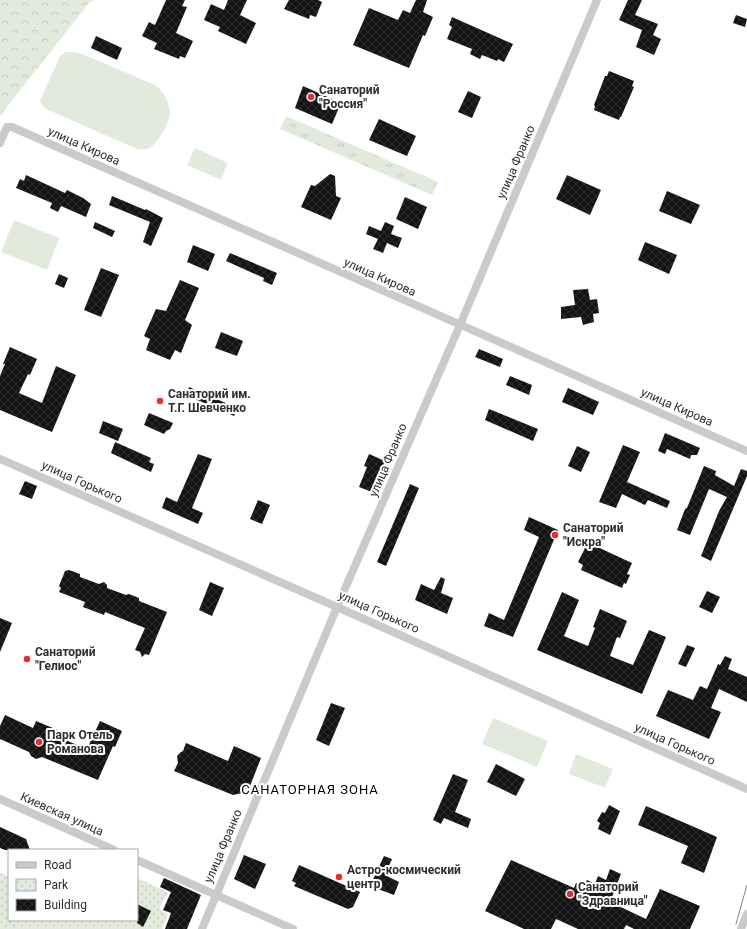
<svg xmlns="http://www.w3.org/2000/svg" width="747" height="929" viewBox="0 0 747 929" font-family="Roboto,sans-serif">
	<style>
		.grass { fill: url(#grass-tufts) }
		.forest { fill: url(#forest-crowns) }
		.park { fill: url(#park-dots) }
		.garden { fill: #e2ebdb }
		.building { fill: url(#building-cross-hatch) }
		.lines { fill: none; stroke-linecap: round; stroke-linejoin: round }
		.minor { stroke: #cacaca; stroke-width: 8 }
		.tram { stroke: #828282; stroke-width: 1 }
		.poi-dot { fill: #e62e2f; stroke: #fff; stroke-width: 1.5 }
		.labels { text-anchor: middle; stroke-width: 4; stroke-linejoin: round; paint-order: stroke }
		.poi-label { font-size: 12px; font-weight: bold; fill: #2d2d2d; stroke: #fff; text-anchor: start }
		.street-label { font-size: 12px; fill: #2d2d2d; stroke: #fff }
		.neighbourhood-label { font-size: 13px; letter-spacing: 1px; fill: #000; stroke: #fff }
	</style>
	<defs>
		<pattern id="grass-tufts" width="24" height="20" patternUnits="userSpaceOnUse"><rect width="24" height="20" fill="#e2ebdb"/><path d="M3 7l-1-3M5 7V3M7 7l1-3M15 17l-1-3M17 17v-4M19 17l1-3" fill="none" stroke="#c2cabc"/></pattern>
		<pattern id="forest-crowns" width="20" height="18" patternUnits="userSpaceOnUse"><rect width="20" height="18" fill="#e2ebdb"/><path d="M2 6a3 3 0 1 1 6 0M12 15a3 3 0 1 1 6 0" fill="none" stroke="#c2cabc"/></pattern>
		<pattern id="park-dots" width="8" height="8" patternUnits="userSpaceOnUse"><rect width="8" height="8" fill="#e2ebdb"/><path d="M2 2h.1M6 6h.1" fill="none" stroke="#c2cabc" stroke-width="1.8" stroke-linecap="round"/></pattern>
		<pattern id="building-cross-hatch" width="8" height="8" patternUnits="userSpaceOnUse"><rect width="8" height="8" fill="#141414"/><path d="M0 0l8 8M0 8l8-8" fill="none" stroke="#2e2e2e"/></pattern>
	</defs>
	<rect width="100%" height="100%" fill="#fff"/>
	<polygon class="grass" points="286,116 438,182 432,195 280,129"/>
	<polygon class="forest" points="0,0 94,0 88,4 0,116"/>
	<polygon class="park" points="0,873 9,876 9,920 137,920 137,878 168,892 159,909 168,914 162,929 0,929"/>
	<g class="garden">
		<path d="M66 52H76L87 56 155 85C163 91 168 100 170 111 171 121 157 146 147 149 144 150 140 149 137 149L46 109 42 105 40 101 60 56Z"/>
		<polygon points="195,148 228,163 221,180 187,165"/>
		<polygon points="14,220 59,238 47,270 1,252"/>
		<polygon points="493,718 548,741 537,767 482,744"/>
		<polygon points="576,754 613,769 605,788 569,774"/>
	</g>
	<g class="building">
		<polygon points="166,0 185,0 182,6 187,7 176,33 193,41 185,58 180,56 179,59 154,49 157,43 142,36 149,22 155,25"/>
		<polygon points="228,0 247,0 240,15 256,23 246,44 218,31 220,27 204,20 211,4 224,10"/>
		<polygon points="289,0 318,0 322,2 316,17 310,15 309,19 284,9"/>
		<polygon points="416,0 427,0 423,12 433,17 425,36 423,35 409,68 353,45 369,8 398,20 403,10 410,13"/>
		<polygon points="628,0 642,0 635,15 658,24 653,35 661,39 654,55 636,47 642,30 619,20"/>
		<polygon points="736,15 747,19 745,27 733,23"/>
		<polygon points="452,17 513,44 504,62 498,59 497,61 482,55 480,59 470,54 472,49 447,39 452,27 449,25"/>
		<polygon points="96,36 122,48 117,60 91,48"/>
		<polygon points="609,71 634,81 632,86 634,87 621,117 620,117 619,120 594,110 595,106 594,105 605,76 607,76"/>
		<polygon points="303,86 341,103 332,124 295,108"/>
		<polygon points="468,91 481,97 472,118 458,112"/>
		<polygon points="379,119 416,136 407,156 369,140"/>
		<polygon points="330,174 335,176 336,196 341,198 331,220 301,207 311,185 315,186"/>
		<polygon points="26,175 65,193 67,190 83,198 91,204 86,217 61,206 58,212 50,208 52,203 16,188 20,179 24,181"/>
		<polygon points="567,175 601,190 590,215 556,199"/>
		<polygon points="667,191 700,205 691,224 659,211"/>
		<polygon points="112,196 145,210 146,209 163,218 151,246 143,242 150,222 109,205"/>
		<polygon points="405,197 427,207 418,229 396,219"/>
		<polygon points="95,222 115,231 112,237 93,228"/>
		<polygon points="385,222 394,226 391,234 402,238 398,248 387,243 383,253 373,249 378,239 366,234 369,226 381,231"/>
		<polygon points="645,242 677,255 669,274 638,260"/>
		<polygon points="193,245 215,254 208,271 187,262"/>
		<polygon points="230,253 277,273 272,285 263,281 264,278 226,261"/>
		<polygon points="101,268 119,275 101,317 84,310"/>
		<polygon points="59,274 68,278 64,288 55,284"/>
		<polygon points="180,280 199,288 185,320 192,325 181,353 175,350 170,360 146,350 150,339 144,336 156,309 166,311"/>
		<polygon points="588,289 590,300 597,299 599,313 593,314 594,322 583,325 581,317 561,319 561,307 575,305 573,290"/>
		<polygon points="221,332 243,341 237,356 215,348"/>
		<polygon points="10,347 37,359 30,375 28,374 19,393 42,403 56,366 76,375 52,432 0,410 0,376 5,364 3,364"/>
		<polygon points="479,349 503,359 500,367 475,357"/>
		<polygon points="510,376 532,385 529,395 506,385"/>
		<polygon points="189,387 237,408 234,416 186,395"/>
		<polygon points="568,388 599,402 593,415 562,402"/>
		<polygon points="489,409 538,429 533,441 485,420"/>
		<polygon points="149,413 173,423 170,429 166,431 164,434 144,425"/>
		<polygon points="103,421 123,429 118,441 99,433"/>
		<polygon points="665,433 700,448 697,455 691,455 690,459 667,449 665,454 658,451"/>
		<polygon points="115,442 151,458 149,462 154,464 151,472 111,453"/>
		<polygon points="623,445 640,452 627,482 670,501 667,508 648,500 645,505 622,494 616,508 599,502"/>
		<polygon points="577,446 590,452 581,472 568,466"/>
		<polygon points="198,454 212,459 192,508 203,513 198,524 162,508 166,497 177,502"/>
		<polygon points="369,454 385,461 372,492 359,487 367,467 364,466"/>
		<polygon points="704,466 716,471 715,475 734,486 741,469 747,471 747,476 711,561 701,556 719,511 727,497 709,489 690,535 677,530 685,509 687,508"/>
		<polygon points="25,481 37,486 32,499 19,494"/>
		<polygon points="410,484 419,488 386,566 377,562"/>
		<polygon points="258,500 270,505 262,524 250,519"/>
		<polygon points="529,517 558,530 513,637 484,626 489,613 504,620 539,537 524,530"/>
		<polygon points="591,544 632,563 627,574 630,575 626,584 624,583 622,588 581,570 583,565 578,562 585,548 589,550"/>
		<polygon points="69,570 80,574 80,577 99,584 104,582 107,585 107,588 126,595 129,594 139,598 139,601 167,612 149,655 145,654 142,657 140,652 135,650 145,628 105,612 104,615 83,607 85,602 59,592 61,588 59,586 65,571"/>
		<polygon points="441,577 445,579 441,593 453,598 447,614 415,600 421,584 434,590"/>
		<polygon points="210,582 224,588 212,616 199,610"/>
		<polygon points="707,591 720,597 712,613 699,607"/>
		<polygon points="562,592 579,600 564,636 588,646 595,628 593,627 600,609 627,621 620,638 617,637 610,656 633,665 649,630 666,637 642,694 537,650"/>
		<polygon points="0,618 12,623 0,652"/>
		<polygon points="687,645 695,648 686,667 678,664"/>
		<polygon points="725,656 732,659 728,669 747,677 747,702 719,689 711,708 721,712 709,739 656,716 668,690 693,700 700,686 707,689 718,664 720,665"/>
		<polygon points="331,703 345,708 329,746 316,740"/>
		<polygon points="5,715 33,728 36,721 60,731 58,737 87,749 100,721 122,731 115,747 113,746 98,780 42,757 36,759 31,756 29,752 0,739 0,726"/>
		<polygon points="186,743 228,761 234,746 261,758 250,786 248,785 242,793 233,795 174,771 178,763 177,756 181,752 183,751"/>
		<polygon points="496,764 525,779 516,796 487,782"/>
		<polygon points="453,774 468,780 455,812 471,819 468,828 444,818 441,824 433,820"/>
		<polygon points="609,805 620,811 610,835 598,829 600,823 597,821 602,812 605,813"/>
		<polygon points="646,806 717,837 704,873 681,863 688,846 638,825"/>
		<polygon points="0,827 26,839 30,850 5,850 0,848"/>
		<polygon points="244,855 266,864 255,889 234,879"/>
		<polygon points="384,856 392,859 385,875 399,882 394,895 370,886"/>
		<polygon points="511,860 574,888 576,883 584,887 587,880 595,884 598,876 606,880 610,869 621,874 610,902 646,919 660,889 700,906 690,929 634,929 626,925 624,929 578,929 556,919 551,929 524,929 485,911"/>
		<polygon points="299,865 360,892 353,907 348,909 294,886 296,883 292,881"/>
		<polygon points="164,878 201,895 187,929 165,929 171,913 163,910 171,892 160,887"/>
		<polygon points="137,904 151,911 143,927 137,923"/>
	</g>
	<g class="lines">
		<g class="minor">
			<polyline points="0,143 7,127 12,127 747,451"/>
			<polyline points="0,459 337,607 747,789"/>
			<polyline points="0,799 114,850"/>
			<polyline points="137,860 293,929"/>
			<polyline points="202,929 337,607 460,325 597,0"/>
			<polyline points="741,929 747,914"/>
		</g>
		<polyline class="tram" points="736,924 747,885"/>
	</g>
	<g class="poi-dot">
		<circle cx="311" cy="97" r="4"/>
		<circle cx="160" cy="401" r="4"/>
		<circle cx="555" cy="535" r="4"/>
		<circle cx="27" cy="659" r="4"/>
		<circle cx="39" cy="742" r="4"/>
		<circle cx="339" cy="877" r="4"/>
		<circle cx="570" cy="894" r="4"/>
	</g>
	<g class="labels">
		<g class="poi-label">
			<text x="319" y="94">Санаторий<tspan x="319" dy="14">"Россия"</tspan></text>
			<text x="168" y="398">Санаторий им.<tspan x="168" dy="14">Т.Г. Шевченко</tspan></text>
			<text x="563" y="532">Санаторий<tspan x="563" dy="14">"Искра"</tspan></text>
			<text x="35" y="656">Санаторий<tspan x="35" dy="14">"Гелиос"</tspan></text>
			<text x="47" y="739">Парк Отель<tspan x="47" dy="14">Романова</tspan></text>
			<text x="347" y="874">Астро-космический<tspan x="347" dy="14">центр</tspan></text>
			<text x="578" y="891">Санаторий<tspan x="578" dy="14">"Здравница"</tspan></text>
		</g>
		<g class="street-label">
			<text transform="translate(84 146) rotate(24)" y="4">улица Кирова</text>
			<text transform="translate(516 162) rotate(-67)" y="4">улица Франко</text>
			<text transform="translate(380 277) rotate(24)" y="4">улица Кирова</text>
			<text transform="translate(677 407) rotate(24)" y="4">улица Кирова</text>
			<text transform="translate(388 460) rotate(-67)" y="4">улица Франко</text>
			<text transform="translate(82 482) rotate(24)" y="4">улица Горького</text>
			<text transform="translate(379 612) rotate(24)" y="4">улица Горького</text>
			<text transform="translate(675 744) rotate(24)" y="4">улица Горького</text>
			<text transform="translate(62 814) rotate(24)" y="4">Киевская улица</text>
			<text transform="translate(223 846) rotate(-67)" y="4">улица Франко</text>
		</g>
		<g class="neighbourhood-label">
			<text x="310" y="794">САНАТОРНАЯ ЗОНА</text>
		</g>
	</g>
	<rect x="8" y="849" width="130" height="72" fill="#ffffff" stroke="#ababab"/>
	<rect x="16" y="862" width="20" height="6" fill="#cacaca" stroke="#ababab"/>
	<text x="44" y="869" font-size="12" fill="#2d2d2d">Road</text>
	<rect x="16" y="879" width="20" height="12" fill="url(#park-dots)" stroke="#ababab"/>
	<text x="44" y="889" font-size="12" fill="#2d2d2d">Park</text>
	<rect x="16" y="899" width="20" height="12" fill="url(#building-cross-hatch)" stroke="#ababab"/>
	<text x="44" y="909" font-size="12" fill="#2d2d2d">Building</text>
</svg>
